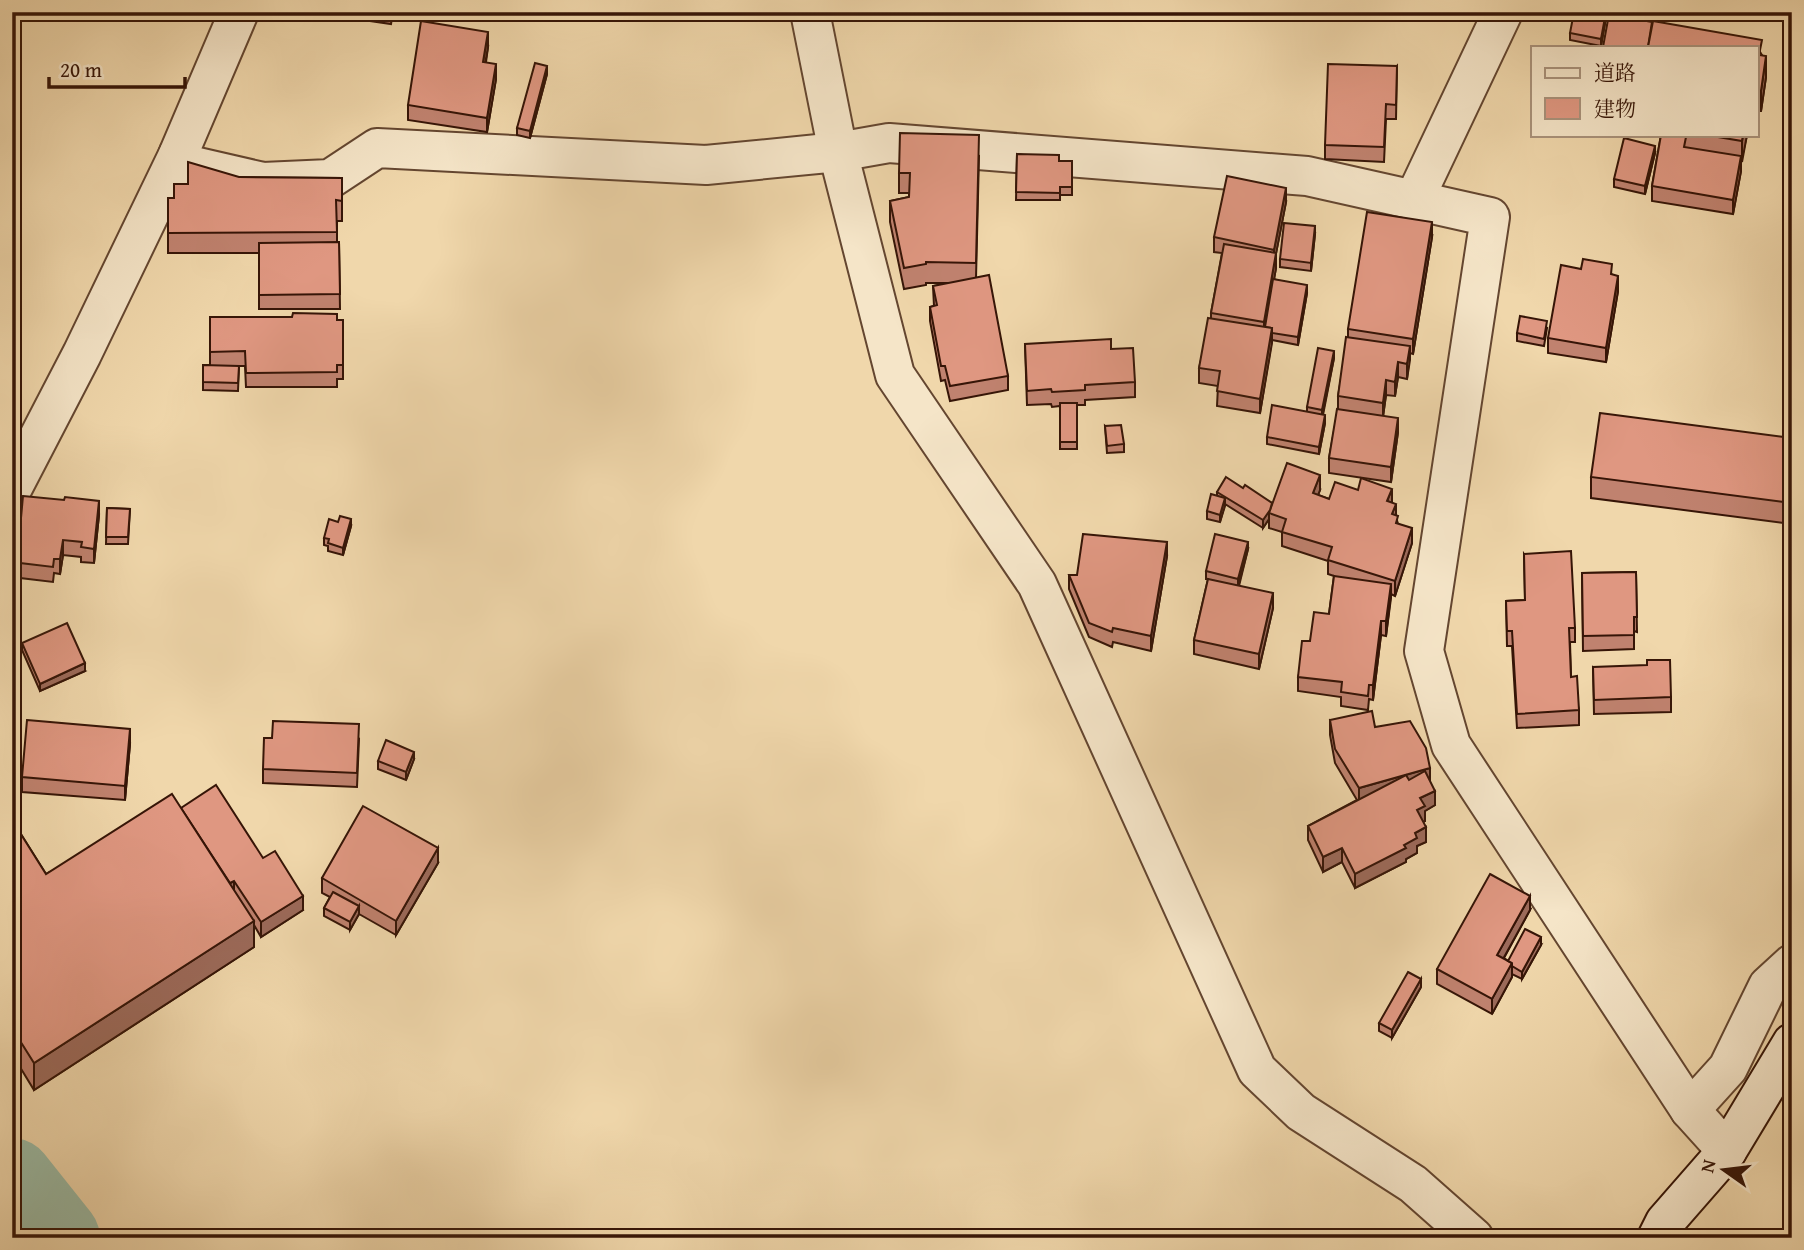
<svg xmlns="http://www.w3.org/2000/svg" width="1804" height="1250" viewBox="0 0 1804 1250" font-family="'Gentium Book Plus','Noto Serif JP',serif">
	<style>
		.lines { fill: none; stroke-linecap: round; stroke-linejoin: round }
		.river { stroke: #9bbaa4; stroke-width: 82 }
		.street-casing { stroke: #644630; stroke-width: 42 }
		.secondary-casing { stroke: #361507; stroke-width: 42 }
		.street { stroke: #f5e5c8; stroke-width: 38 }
		.secondary { stroke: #f5e5c8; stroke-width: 38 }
		.wall { fill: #c0826f; stroke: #361507; stroke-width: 2 }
		.shaded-wall { fill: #9c6a5a; stroke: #361507; stroke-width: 2 }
		.building { fill: #df9781; stroke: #361507; stroke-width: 2 }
	</style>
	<rect width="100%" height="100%" fill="#f0d7ab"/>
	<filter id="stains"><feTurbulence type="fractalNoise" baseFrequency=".00286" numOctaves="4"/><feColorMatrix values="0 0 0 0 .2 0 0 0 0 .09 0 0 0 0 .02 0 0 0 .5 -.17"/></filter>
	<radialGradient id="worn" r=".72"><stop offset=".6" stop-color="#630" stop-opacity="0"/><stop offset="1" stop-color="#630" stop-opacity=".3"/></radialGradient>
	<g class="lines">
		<polyline class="river" points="12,1179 59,1238"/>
		<g class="street-casing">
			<g id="street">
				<polyline points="810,12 838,152 895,375 1037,584 1257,1070 1301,1112 1413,1184 1474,1238"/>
				<polyline points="178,155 189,165 263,182 330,179 377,148 706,165 838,152 889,143 1307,176 1490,217 1424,651 1451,745 1690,1110 1727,1151"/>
				<polyline points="1414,200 1503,12"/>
				<polyline points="12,489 82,354 178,155 239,12"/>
				<polyline points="1690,1110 1728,1068 1768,986 1792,964"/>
			</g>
		</g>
		<g class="secondary-casing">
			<polyline id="secondary" points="1657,1238 1665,1222 1727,1151 1792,1043"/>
		</g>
		<use href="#street" class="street"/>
		<use href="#secondary" class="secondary"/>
	</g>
	<g class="wall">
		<polygon points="309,12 393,12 391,24"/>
		<polygon points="1607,12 1601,46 1570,40 1570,33"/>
		<polygon points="488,47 486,62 496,79 487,132 408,120 408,105"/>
		<polygon points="1757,47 1762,55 1766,77 1761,111 1757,111"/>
		<polygon points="1397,66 1396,119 1386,119 1384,162 1325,159 1325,145"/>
		<polygon points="547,74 530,138 517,135 517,128"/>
		<polygon points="1661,135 1747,135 1741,162 1741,171 1733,214 1652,201 1652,186"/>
		<polygon points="1655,153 1645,194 1614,187 1614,179"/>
		<polygon points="1017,154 1059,161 1072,161 1072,195 1060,195 1060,200 1016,200"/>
		<polygon points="979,156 976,278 1008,376 1008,390 950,401 945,380 941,381 930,321 930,307 934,306 933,286 948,283 926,283 926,285 904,289 890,222 890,201 909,197 909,193 899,193 899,173"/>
		<polygon points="239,177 342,178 342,221 337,221 337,242 339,242 340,309 259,309 259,253 168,253 168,198 174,198 188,184"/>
		<polygon points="1286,202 1276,253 1276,268 1274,279 1307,293 1298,345 1272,340 1260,413 1217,406 1218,386 1199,383 1199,368 1211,318 1211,313 1222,253 1214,252 1214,237"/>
		<polygon points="1315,234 1311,271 1280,267 1280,259"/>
		<polygon points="1432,237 1413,354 1410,353 1407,379 1398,377 1395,396 1386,395 1383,416 1398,432 1391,482 1329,473 1329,458 1338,409 1338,396 1348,337 1348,329"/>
		<polygon points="1612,275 1618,291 1606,362 1548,353 1548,338"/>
		<polygon points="210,317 337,320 343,365 343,379 337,379 337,387 246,387 245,366 226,366 239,366 238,391 203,390 203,365 210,365"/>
		<polygon points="1547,328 1544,346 1517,341 1517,333"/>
		<polygon points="1025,344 1111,349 1135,382 1135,397 1085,400 1085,405 1077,405 1077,449 1060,449 1060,406 1052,407 1051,404 1027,405"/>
		<polygon points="1334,358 1323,415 1325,423 1319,454 1267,444 1267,437 1307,412 1307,407"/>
		<polygon points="1105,426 1124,444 1124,452 1107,453"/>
		<polygon points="1792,438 1792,524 1591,498 1591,477"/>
		<polygon points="1243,488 1272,503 1320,490 1318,495 1329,499 1392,502 1398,524 1412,543 1395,596 1391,594 1386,636 1381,635 1373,700 1369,699 1368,710 1341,706 1341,697 1298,691 1298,677 1310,641 1329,614 1334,576 1328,574 1328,561 1282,546 1282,532 1269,528 1269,519 1263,528 1225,504 1220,522 1207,519 1207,511 1217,496 1217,492"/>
		<polygon points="107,508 130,509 128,544 106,544"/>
		<polygon points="99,515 94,563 81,562 81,557 63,555 60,574 54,573 53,582 12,577 12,528 20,529"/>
		<polygon points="351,526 343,555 328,551 328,546 324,545 324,538"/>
		<polygon points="1248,549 1239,586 1273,608 1259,669 1194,654 1194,640 1208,579 1206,579 1206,571"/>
		<polygon points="1524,554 1575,628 1575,642 1570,642 1571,677 1579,710 1579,725 1517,728 1512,646 1507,646 1506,601 1525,600"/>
		<polygon points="1167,556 1151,651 1113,642 1112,647 1089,637 1069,589 1069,575 1077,575"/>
		<polygon points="1636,572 1637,632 1634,631 1634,649 1583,651 1582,573"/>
		<polygon points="22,643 85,671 40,691 22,650"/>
		<polygon points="1593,667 1671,697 1671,712 1594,714"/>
		<polygon points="1330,720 1375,727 1430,782 1435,805 1425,811 1425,821 1423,822 1426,842 1417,846 1417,853 1406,859 1406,862 1355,888 1342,862 1323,872 1308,840 1308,826 1357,800 1335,763 1330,735"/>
		<polygon points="359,739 357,787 263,783 263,769"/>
		<polygon points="130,744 125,800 22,792 22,777"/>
		<polygon points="414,759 406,780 378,769 378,761"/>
		<polygon points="181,808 263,858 303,910 261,937 254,925 254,947 34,1090 12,1054 12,820 46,874"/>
		<polygon points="438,863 396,935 359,914 350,930 324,916 324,908 330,897 322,893 322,878"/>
		<polygon points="1530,910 1504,958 1508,961 1541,945 1522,979 1512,974 1512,977 1492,1014 1437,984 1437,969"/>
		<polygon points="1421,987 1392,1038 1379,1031 1379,1023"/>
	</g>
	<g class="shaded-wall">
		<polygon points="1606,12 1607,12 1601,46 1601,39"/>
		<polygon points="488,32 488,47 483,76 483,62"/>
		<polygon points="1766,56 1766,77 1761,111 1761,91"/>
		<polygon points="496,64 496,79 487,132 487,118"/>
		<polygon points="547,66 547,74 530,138 530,131"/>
		<polygon points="1743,135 1747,135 1742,162 1742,141"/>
		<polygon points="1655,146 1655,153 1645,194 1645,186"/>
		<polygon points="1741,156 1741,171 1733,214 1733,200"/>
		<polygon points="1286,188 1286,202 1274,264 1274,250"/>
		<polygon points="1432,222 1432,237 1413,354 1413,339"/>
		<polygon points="1315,226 1315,234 1311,271 1311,263"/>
		<polygon points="1276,253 1276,268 1264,336 1264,322"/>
		<polygon points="1618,276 1618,291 1606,362 1606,348"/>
		<polygon points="1307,285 1307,293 1298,345 1298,337"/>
		<polygon points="1272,328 1272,343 1260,413 1260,399"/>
		<polygon points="1410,346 1410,360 1407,379 1407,364"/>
		<polygon points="1334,351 1334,358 1322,417 1322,410"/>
		<polygon points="1398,362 1398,377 1395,396 1395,382"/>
		<polygon points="1386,380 1386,395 1383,417 1383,403"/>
		<polygon points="1325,415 1325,423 1319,454 1319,447"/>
		<polygon points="1398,418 1398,432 1391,482 1391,467"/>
		<polygon points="1320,475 1320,490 1313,508 1313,493"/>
		<polygon points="1392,489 1392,503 1387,501"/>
		<polygon points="1225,498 1225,506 1220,522 1220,515"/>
		<polygon points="99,501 99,515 94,563 94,549"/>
		<polygon points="1273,504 1269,513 1269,519 1263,528 1263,520"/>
		<polygon points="1396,504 1396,518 1392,514"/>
		<polygon points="351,519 351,526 343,555 343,548"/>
		<polygon points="1412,528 1412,543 1395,596 1395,581"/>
		<polygon points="63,540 63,555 60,574 60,559"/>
		<polygon points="1167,542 1167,556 1151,651 1151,636"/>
		<polygon points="1248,542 1248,549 1238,587 1238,579"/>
		<polygon points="1391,584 1391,598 1386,636 1386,621"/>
		<polygon points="1273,593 1273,608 1259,669 1259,654"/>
		<polygon points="1381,621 1381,635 1373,700 1373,685"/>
		<polygon points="85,663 85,671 40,691 40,684"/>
		<polygon points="130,729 130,744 125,800 125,786"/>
		<polygon points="414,752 414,759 406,780 406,772"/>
		<polygon points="1430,768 1430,783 1359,802 1359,788"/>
		<polygon points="1435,791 1435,805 1425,811 1425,821 1417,824 1417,810 1420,798"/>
		<polygon points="1426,827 1426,842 1417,846 1417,853 1406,859 1406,862 1355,888 1355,874 1404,845 1415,833"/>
		<polygon points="438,848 438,863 396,935 396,921"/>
		<polygon points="1342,848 1342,862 1323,872 1323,857"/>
		<polygon points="234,881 234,895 228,885"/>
		<polygon points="303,896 303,910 261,937 261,922"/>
		<polygon points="1530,896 1530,910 1497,970 1497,955"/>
		<polygon points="359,906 359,914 350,930 350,922"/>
		<polygon points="254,921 254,947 34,1090 34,1063"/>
		<polygon points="1541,937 1541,945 1522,979 1522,972"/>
		<polygon points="1512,963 1512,977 1492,1014 1492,999"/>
		<polygon points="1421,979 1421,987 1392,1038 1392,1030"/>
	</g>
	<g class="building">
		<polygon points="1574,12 1606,12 1601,39 1570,33"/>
		<polygon points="1609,14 1652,22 1648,47 1603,47"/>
		<polygon points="421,21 488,32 483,62 496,64 487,118 408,105"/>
		<polygon points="1653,21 1762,40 1759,55 1766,56 1761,91 1757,90 1757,47 1648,47"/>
		<polygon points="535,63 547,66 530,131 517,128"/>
		<polygon points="1328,64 1397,66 1396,105 1386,104 1384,147 1325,145"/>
		<polygon points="900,133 979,135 976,263 926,262 926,264 904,268 890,201 909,197 910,173 899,173"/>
		<polygon points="1661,135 1670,135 1686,137 1684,147 1741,156 1733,200 1652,186"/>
		<polygon points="1706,135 1743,135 1742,141"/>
		<polygon points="1624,138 1655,146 1645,186 1614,179"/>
		<polygon points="1017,154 1059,155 1059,161 1072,161 1072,187 1060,187 1060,193 1016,192"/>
		<polygon points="188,162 239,177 342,178 342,201 336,200 337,232 168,233 168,198 174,198 174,184 188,184"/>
		<polygon points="1227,176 1286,188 1274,250 1214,237"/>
		<polygon points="1367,212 1432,222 1413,339 1348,329"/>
		<polygon points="1284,223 1315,226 1311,263 1280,259"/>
		<polygon points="339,242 340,294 259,295 259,243"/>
		<polygon points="1224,244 1276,253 1264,322 1211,313"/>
		<polygon points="1583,259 1612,264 1611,274 1618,276 1606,348 1548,338 1561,265 1581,269"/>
		<polygon points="989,275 1008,376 950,386 945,366 941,366 930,307 937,305 933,286"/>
		<polygon points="1273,279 1307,285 1298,337 1272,333 1272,328 1265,327"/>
		<polygon points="293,313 337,314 337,320 343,320 343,365 337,365 337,372 246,373 245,351 210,352 210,317 292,317"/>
		<polygon points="1520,316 1547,321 1544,339 1517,333"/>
		<polygon points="1208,318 1272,328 1260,399 1217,391 1220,371 1199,368"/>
		<polygon points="1346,337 1410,346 1407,364 1398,362 1395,382 1386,380 1383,403 1338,396"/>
		<polygon points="1111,339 1111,349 1133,348 1135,382 1085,385 1085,390 1052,392 1051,389 1027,391 1025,344"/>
		<polygon points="1318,348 1334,351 1322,410 1307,407"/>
		<polygon points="203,365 239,366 238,383 203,382"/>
		<rect x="1060" y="403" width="17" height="39"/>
		<polygon points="1272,405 1325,415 1319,447 1267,437"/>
		<polygon points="1337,409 1398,418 1391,467 1329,458"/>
		<polygon points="1600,413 1792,438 1792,503 1591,477"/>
		<polygon points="1121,425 1124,444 1107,446 1105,426"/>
		<polygon points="1287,463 1320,475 1313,493 1329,499 1335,482 1358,490 1361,478 1392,489 1387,501 1396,504 1392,514 1398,516 1396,523 1412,528 1395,581 1328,560 1332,547 1282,532 1286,519 1269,513"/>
		<polygon points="1226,477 1243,488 1245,485 1272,503 1270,510 1263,520 1217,492"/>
		<polygon points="1211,494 1225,498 1220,515 1207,511"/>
		<polygon points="23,496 64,500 65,497 99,501 94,549 81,547 82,542 63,540 60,559 54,559 53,567 12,562 12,528 20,529"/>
		<polygon points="107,508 130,509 128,537 106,537"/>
		<polygon points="340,516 351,519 343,548 328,543 329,539 324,538 329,519 338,522"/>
		<polygon points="1083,534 1167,542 1151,636 1113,628 1112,632 1089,623 1069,575 1077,575"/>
		<polygon points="1215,534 1248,542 1238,579 1206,571"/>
		<polygon points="1571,551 1575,628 1569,628 1571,677 1577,676 1579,710 1517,714 1512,631 1507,631 1506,601 1525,600 1524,554"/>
		<polygon points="1636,572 1637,617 1634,617 1634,635 1583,636 1582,573"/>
		<polygon points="1334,576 1391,584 1386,621 1381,621 1373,685 1369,685 1368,696 1341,692 1342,682 1298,677 1302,641 1310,641 1314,612 1329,614"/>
		<polygon points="1208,579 1273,593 1259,654 1194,640"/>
		<polygon points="67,623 85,663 40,684 22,643"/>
		<polygon points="1647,660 1670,660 1671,697 1594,700 1593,667 1647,665"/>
		<polygon points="1372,711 1375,727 1410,721 1426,748 1430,768 1359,788 1335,749 1330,720"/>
		<polygon points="27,720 130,729 125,786 22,777"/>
		<polygon points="273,721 359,724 357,773 263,769 264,738 272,738"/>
		<polygon points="386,740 414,752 406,772 378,761"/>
		<polygon points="1425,771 1435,791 1420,798 1425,806 1417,810 1426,827 1415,833 1417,838 1404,845 1406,848 1355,874 1342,848 1323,857 1308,826 1406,775 1409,780"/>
		<polygon points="216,785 263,858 275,851 303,896 261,922 234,881 230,883 181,808"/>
		<polygon points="172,794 254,921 34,1063 12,1028 12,820 46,874"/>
		<polygon points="363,806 438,848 396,921 322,878"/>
		<polygon points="1490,874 1530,896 1497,955 1512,963 1492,999 1437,969"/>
		<polygon points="333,892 359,906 350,922 324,908"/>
		<polygon points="1525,929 1541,937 1522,972 1512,966 1512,963 1508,961"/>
		<polygon points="1408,972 1421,979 1392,1030 1379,1023"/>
	</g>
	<rect width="1804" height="1250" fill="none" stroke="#f0d7ab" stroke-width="42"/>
	<rect x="14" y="14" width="1776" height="1222" fill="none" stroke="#361507" stroke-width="3.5"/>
	<rect x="21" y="21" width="1762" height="1208" fill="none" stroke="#361507" stroke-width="2"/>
	<rect x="1531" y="46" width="228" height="91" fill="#f5e5c8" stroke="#a9927b" stroke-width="2"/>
	<rect x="1545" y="68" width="35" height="10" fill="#f5e5c8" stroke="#a9927b" stroke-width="2"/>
	<text x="1594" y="80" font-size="21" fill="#361507">道路</text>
	<rect x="1545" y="98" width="35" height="21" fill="#df9781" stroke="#a9927b" stroke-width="2"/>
	<text x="1594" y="116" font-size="21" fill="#361507">建物</text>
	<g transform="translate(1724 1170) rotate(284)" stroke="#f5e5c8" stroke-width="5" paint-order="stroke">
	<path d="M0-5L12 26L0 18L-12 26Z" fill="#361507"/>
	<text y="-10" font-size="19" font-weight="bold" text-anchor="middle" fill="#361507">N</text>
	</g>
	<path d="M49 77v10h136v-10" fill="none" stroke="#361507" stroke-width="3.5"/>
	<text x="60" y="77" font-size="21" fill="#361507" stroke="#f5e5c8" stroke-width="5" paint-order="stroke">20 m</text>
	<rect width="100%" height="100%" filter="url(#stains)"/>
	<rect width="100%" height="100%" fill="url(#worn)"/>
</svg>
